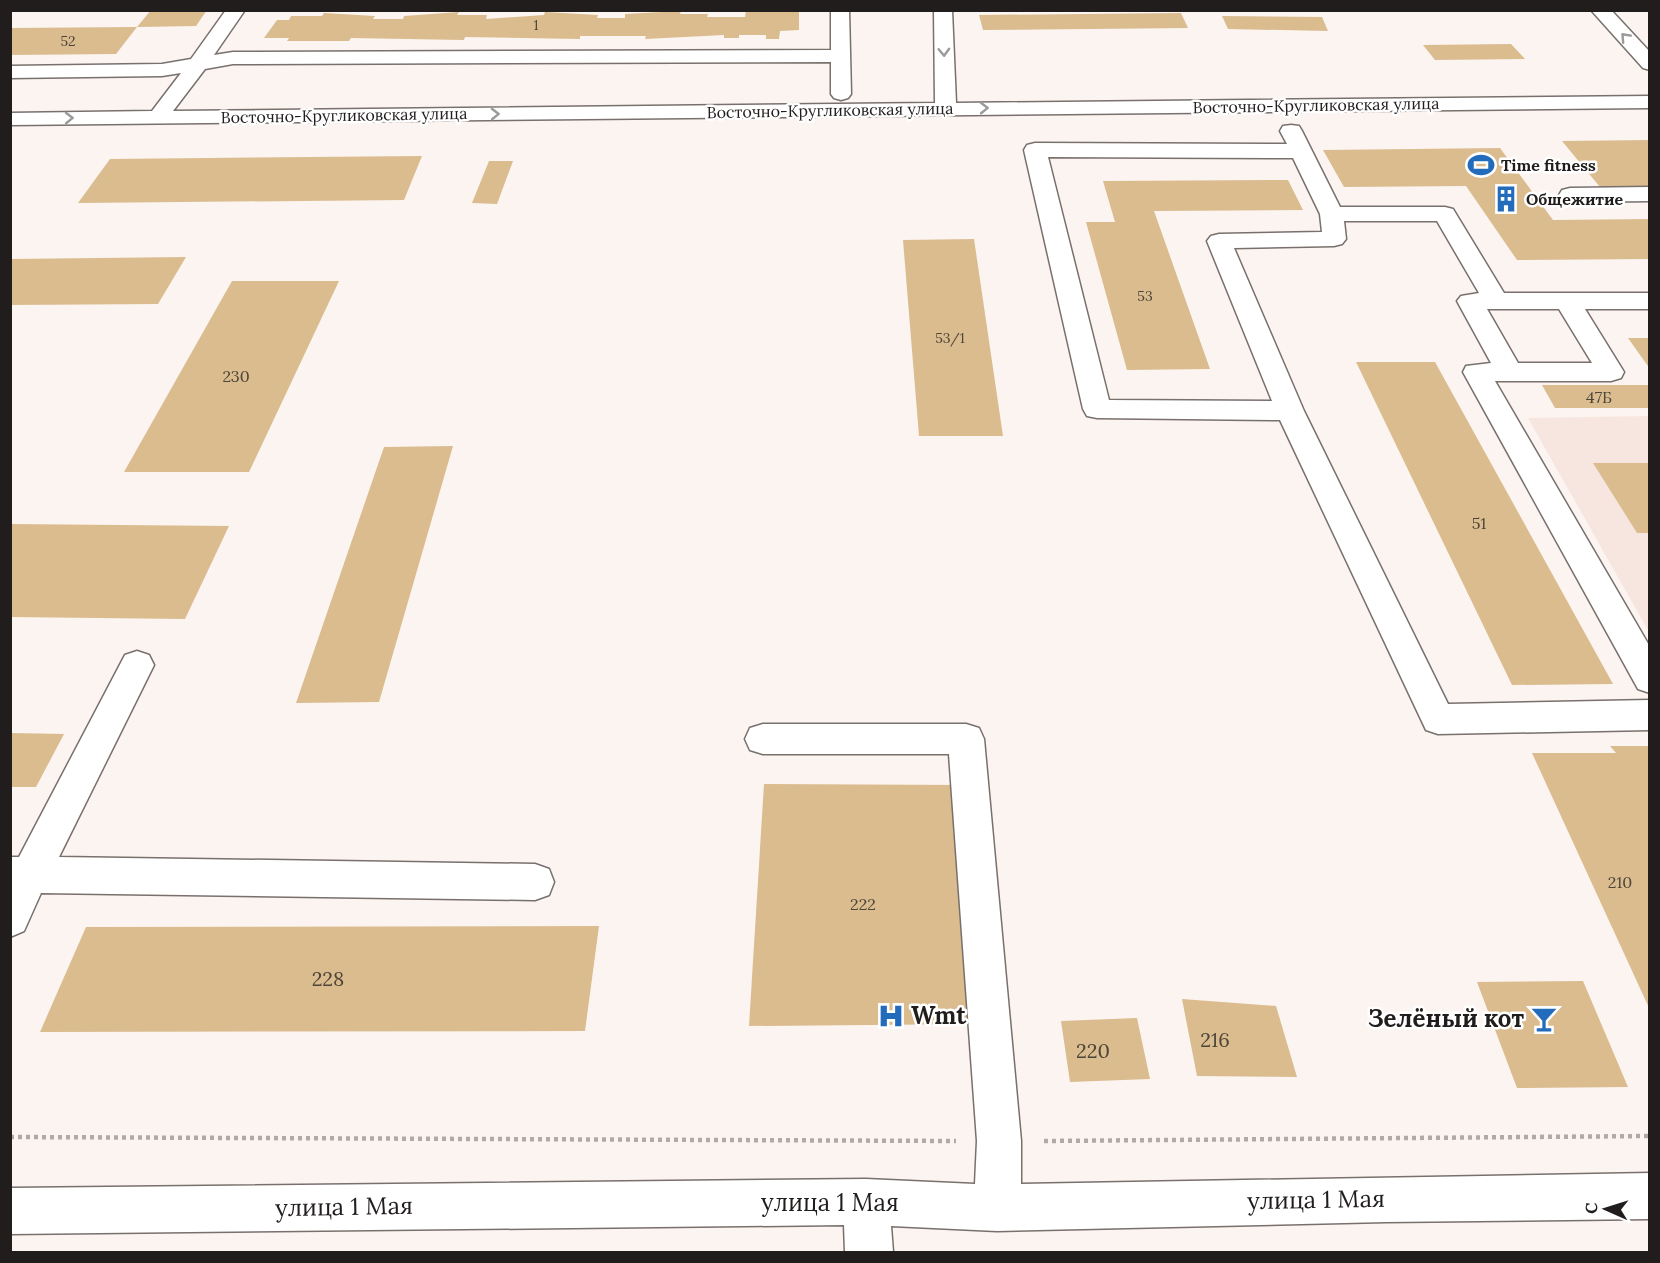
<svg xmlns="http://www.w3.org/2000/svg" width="1660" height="1263" viewBox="0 0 1660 1263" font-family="Lora,serif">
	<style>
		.built { fill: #f6e6df }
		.building { fill: #dabc8f }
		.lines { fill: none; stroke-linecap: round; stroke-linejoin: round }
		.minor-casing { stroke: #78706d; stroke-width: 3 }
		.path { stroke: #b0aaa7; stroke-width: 4.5; stroke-dasharray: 4 4; stroke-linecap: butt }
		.minor { fill: #fff; fill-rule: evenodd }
		.oneway { stroke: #9b9999 }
		.labels { text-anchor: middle; stroke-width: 5; stroke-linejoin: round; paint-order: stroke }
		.far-number-label { font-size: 14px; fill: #4e4539 }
		.far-street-label { font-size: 16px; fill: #201d1c; stroke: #fff }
		.far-poi-label { font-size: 16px; font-weight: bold; fill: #201d1c; stroke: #fff; text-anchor: start }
		.number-label { font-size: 16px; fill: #4e4539 }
		.near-number-label { font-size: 20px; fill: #4e4539 }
		.near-poi-label { font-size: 24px; font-weight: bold; fill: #201d1c; stroke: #fff; text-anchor: start }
		.near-street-label { font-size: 24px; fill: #201d1c; stroke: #fff }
	</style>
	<rect width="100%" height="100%" fill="#fcf4f0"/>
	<polygon class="built" points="1649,416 1649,632 1528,418"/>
	<g class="building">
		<polygon points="151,10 207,10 196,26 137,27 116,54 10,55 10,28 137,27"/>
		<polygon points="746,10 799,10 799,30 780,31 779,39 766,39 766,35 739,35 739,38 724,38 724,35 645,39 646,36 580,36 580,39 465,37 464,40 351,38 349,41 287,41 289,38 264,38 277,20 289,20 291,16 322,16 324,13 375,16 373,19 403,19 404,16 459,12 457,15 487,15 486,19 544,15 545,12 598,15 597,18 625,18 625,14 681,11 680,14 708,14 707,17 745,17"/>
		<polygon points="1181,13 1188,28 983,30 979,15"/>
		<polygon points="1222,16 1322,17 1328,31 1228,29"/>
		<polygon points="1511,44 1525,59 1435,60 1423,45"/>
		<polygon points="1650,140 1650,187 1600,187 1562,141"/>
		<polygon points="1500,148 1553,220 1650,219 1650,259 1517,260 1466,186 1344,187 1323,150"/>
		<polygon points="422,156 404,200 78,203 110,159"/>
		<polygon points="489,161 513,161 497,204 472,203"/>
		<polygon points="1288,180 1303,210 1154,211 1210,369 1127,370 1086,222 1115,222 1103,181"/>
		<polygon points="974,239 1003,436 919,436 903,240"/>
		<polygon points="186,257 158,304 10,305 10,259"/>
		<polygon points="232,281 339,281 249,472 124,472"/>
		<polygon points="1628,338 1650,338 1650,369"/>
		<polygon points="1356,362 1435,362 1613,684 1512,685"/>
		<polygon points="1542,385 1650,385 1650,408 1555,408"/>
		<polygon points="453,446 379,702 296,703 384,447"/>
		<polygon points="1593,463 1650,463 1650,533 1637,533"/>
		<polygon points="10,524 229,526 185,619 10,617"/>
		<polygon points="10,733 64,734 36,787 10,787"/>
		<polygon points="1610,746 1650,746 1650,1010 1532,753 1616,753"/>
		<polygon points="764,784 962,785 977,1024 749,1026"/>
		<polygon points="599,926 585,1031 40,1032 86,927"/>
		<polygon points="1583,981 1628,1087 1517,1088 1477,982"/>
		<polygon points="1182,999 1276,1006 1297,1077 1197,1076"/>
		<polygon points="1137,1018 1150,1079 1070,1082 1061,1021"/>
	</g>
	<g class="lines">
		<g class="minor-casing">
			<g id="minor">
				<polygon points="226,10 245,10 214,55 233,52 831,50 831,10 849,10 851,94 848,98 841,100 834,98 831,94 831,62 233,64 205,69 173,111 935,103 934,10 952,10 956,103 1650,96 1650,108 10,125 10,113 152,111 181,73 162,76 10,78 10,66 162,64 191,59"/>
				<polygon points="1591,10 1611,10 1650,52 1650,70 1643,68"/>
				<path d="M1291 125 1299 126 1302 131 1340 207H1445L1453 209 1504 293H1650V309H1585L1624 372 1621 378 1611 381H1495L1650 647V693L1638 689 1463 372 1466 366 1491 363 1457 301 1461 296 1479 293 1437 221H1344L1346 239 1342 244 1334 246 1234 248 1304 411 1448 704 1650 700V730L1438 734 1426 730 1280 420 1097 418 1087 416 1083 409 1024 150 1027 145 1035 143 1287 144 1280 131 1283 126ZM1048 157 1293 158 1320 214 1322 232 1219 234 1211 236 1207 241 1272 401 1109 400ZM1487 309H1559L1592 363H1518Z"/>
				<polygon points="1650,187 1650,201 1570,202 1562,200 1559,195 1562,190 1570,188"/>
				<polygon points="137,651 149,655 154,665 59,857 535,864 549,869 554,882 549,895 535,900 41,893 24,931 10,937 10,857 19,857 125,655"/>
				<polygon points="763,724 966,724 979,728 984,739 1021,1141 1021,1184 1650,1173 1650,1219 1386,1222 997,1231 891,1226 893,1252 845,1252 844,1225 10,1234 10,1188 866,1179 975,1184 977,1141 949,754 763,754 750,750 745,739 750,728"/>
			</g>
		</g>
		<g class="path">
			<polyline points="10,1137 956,1141"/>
			<polyline points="1044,1141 1650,1136"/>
		</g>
		<use href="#minor" class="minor"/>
	</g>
	<defs><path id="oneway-chevron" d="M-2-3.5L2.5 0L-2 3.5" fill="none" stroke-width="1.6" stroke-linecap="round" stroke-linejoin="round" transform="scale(1.5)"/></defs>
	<g class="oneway">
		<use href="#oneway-chevron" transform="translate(1625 37) rotate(-133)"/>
		<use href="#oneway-chevron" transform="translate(944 52) rotate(88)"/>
		<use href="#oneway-chevron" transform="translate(984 108) rotate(-1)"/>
		<use href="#oneway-chevron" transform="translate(495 114) rotate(-1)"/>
		<use href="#oneway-chevron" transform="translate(69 118) rotate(-1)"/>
	</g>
	<defs>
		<g id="stadium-bare" transform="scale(2.07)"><path d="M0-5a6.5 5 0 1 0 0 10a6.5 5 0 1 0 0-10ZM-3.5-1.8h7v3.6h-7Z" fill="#236cbc" stroke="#fff" stroke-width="2.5" paint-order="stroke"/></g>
		<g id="building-bare" transform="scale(2.07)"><path d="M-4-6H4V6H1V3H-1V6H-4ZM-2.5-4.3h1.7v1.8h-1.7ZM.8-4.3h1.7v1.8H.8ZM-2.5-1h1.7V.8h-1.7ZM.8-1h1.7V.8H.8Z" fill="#236cbc" stroke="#fff" stroke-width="2.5" paint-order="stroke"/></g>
		<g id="hospital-bare" transform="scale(2.07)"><path d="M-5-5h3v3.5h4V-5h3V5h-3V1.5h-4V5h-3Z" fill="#236cbc" stroke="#fff" stroke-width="2.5" paint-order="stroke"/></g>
		<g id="bar-bare" transform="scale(2.07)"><path d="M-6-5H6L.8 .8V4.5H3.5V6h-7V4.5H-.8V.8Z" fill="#236cbc" stroke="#fff" stroke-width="2.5" paint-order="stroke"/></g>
	</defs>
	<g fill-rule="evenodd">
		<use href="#stadium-bare" x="1481" y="165"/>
		<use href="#building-bare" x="1506" y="199"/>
		<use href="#hospital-bare" x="891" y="1016"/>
		<use href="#bar-bare" x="1544" y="1019"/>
	</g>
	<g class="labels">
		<g class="far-number-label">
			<text x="536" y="30">1</text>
			<text x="68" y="46">52</text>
			<text x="1145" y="301">53</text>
			<text x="950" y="343">53/1</text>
		</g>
		<g class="far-street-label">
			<text transform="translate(1316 105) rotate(-1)" y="6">Восточно-Кругликовская улица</text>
			<text transform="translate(830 110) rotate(-1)" y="6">Восточно-Кругликовская улица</text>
			<text transform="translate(344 115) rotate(-1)" y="6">Восточно-Кругликовская улица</text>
		</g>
		<g class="far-poi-label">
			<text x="1501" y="171">Time fitness</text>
			<text x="1526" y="205">Общежитие</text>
		</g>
		<g class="number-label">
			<text x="236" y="382">230</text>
			<text x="1599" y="403">47Б</text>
			<text x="1479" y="529">51</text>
			<text x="1620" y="888">210</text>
			<text x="863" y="910">222</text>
		</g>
		<g class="near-number-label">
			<text x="328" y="986">228</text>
			<text x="1215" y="1047">216</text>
			<text x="1093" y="1058">220</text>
		</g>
		<g class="near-poi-label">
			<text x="911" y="1024">Wmt</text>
			<text x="1524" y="1027" text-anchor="end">Зелёный кот</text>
		</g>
		<g class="near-street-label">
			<text transform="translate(1316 1200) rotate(-1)" y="8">улица 1 Мая</text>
			<text x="830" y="1211">улица 1 Мая</text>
			<text transform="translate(344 1207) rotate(-1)" y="8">улица 1 Мая</text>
		</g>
	</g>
	<rect width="1660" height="1263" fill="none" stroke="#201d1c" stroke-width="24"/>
	<g transform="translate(1606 1209) rotate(273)" stroke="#ffffff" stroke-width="4.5" paint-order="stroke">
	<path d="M0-4.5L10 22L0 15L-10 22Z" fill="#201d1c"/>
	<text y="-9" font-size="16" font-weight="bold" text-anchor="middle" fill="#201d1c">С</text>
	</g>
</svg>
